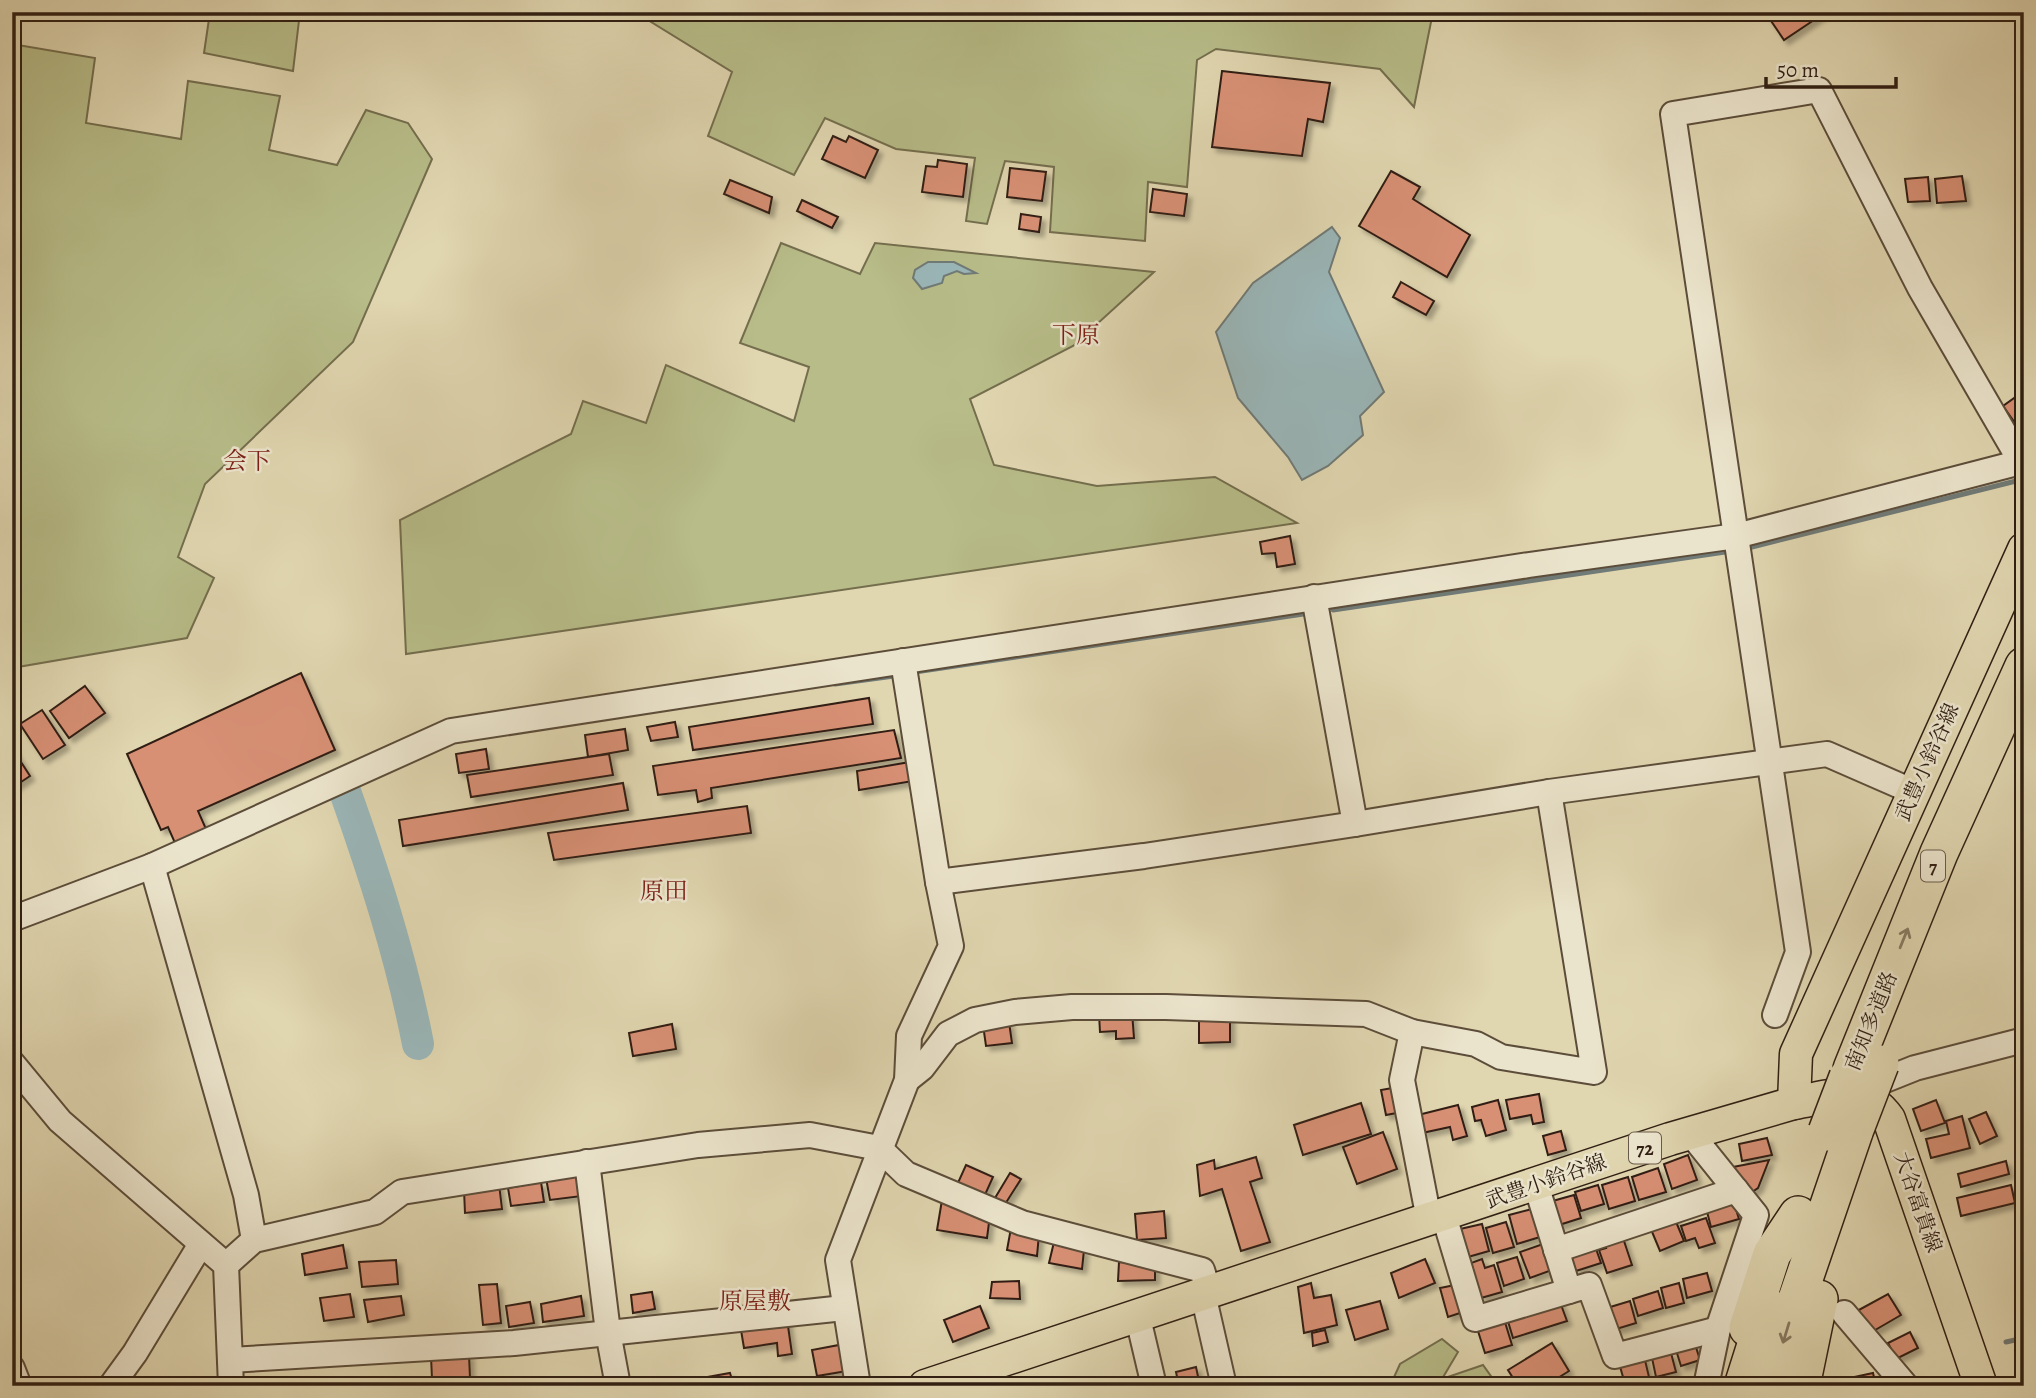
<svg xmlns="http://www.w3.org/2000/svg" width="2036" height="1398" viewBox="0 0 2036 1398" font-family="Alegreya,'Noto Serif JP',serif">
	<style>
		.green { fill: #b7bc88; stroke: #746e4e; stroke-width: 2 }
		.water { fill: #9ab6b8; stroke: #707a76; stroke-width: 2 }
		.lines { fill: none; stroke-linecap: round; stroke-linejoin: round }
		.stream { stroke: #707a76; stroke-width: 5 }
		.river { stroke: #9ab6b8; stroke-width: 32 }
		.building { fill: #d89074; stroke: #301f13; stroke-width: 2; filter: url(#shadow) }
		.minor-casing { stroke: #5c4d3a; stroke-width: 28 }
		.major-casing { stroke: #301f13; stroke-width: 35 }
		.highway-casing { stroke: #301f13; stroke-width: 40 }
		.minor { stroke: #ebe4cc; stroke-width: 24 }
		.major { stroke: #e0d6b0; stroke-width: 32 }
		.highway { stroke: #e0d6b0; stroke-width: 37 }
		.highway-bridge-casing { stroke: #301f13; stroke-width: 40; stroke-linecap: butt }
		.highway-bridge { stroke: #e0d6b0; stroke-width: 37 }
		.oneway { stroke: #887a62 }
		.labels { text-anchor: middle; stroke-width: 5; stroke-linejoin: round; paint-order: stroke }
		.shield { fill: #ebe4cc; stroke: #685a4a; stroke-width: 2 }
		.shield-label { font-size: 19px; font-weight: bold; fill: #301f13 }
		.street-label { font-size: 21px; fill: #301f13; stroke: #ebe4cc }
		.quarter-label { font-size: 24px; fill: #7a1f14; stroke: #ebe4cc }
	</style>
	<defs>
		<filter id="shadow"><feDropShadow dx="4.5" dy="4.5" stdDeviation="2" flood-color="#0004"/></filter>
	</defs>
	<rect width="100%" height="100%" fill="#e0d6b0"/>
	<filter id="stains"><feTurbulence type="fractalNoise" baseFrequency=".00286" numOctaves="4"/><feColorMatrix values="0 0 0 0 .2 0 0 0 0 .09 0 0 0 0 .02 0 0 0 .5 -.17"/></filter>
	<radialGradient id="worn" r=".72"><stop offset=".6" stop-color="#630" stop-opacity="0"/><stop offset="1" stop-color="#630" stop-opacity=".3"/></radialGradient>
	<g class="green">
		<polygon points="210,12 300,12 293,71 204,53"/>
		<polygon points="635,12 1433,12 1414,107 1380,69 1216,49 1197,60 1187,187 1148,182 1145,241 1050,232 1054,167 1005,161 987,224 966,221 975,158 896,149 825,118 794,175 708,136 732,72"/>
		<polygon points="12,44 95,58 86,123 181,139 188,81 280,96 269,150 337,165 366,110 408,123 432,159 353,342 205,484 178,557 214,578 187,638 12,668"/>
		<polygon points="781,243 860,274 875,243 1154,272 1073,346 970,399 994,465 1097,486 1215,477 1297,523 406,654 400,520 571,434 583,401 646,423 666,365 794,421 809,367 740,343"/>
		<polygon points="1442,1339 1458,1352 1442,1379 1483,1365 1498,1386 1390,1386 1400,1364"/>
	</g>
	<g class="water">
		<polygon points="1332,227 1340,238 1329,272 1384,392 1360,416 1363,435 1328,466 1302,480 1288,457 1238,398 1216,332 1253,283"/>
		<polygon points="928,262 954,262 976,273 964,274 957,271 944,276 942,283 922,289 913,278 915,270"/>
	</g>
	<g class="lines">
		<g class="stream">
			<polyline points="1752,547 2024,479"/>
			<polyline points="1333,610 1725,552"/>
			<polyline points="915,672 1310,613"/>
			<polyline points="835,684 894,676"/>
			<polyline points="2006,1342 2024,1338"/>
		</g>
		<path class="river" d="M343 786C373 870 401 956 418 1044"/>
	</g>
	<g class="building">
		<polygon points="1765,12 1822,12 1823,14 1784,40"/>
		<polygon points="1222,71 1330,83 1323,122 1308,119 1302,156 1212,147"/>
		<polygon points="833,136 846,142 849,136 878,150 865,178 822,159"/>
		<polygon points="938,160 967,164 963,197 922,192 926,166 937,167"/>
		<polygon points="1010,168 1046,172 1042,201 1007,197"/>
		<polygon points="1391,171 1420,187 1413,199 1470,235 1447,277 1359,226"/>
		<polygon points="1962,176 1966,201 1937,203 1935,179"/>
		<polygon points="1928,177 1930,201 1908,202 1905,179"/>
		<polygon points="730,180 772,197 769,213 724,194"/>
		<polygon points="1153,189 1187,194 1184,216 1150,212"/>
		<polygon points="802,200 838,217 832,228 797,211"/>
		<polygon points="1021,214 1041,217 1039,232 1019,229"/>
		<polygon points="1401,282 1434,301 1426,315 1393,297"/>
		<polygon points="2024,381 2024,428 2020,430 2003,406 2021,393 2017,387"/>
		<polygon points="1290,536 1295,564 1277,567 1275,553 1262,554 1260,542"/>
		<polygon points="301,673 335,750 198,811 206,829 175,843 168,827 161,830 127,754"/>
		<polygon points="85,686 105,713 69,738 50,711"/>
		<polygon points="869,698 873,724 693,750 689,727"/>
		<polygon points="42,710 65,745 43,759 20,724"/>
		<polygon points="675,722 678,737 651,741 647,727"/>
		<polygon points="625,729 628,750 588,757 585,735"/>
		<polygon points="894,730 901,758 711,788 712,798 698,802 696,790 658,795 653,766"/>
		<polygon points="12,748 30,776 15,786 12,782"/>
		<polygon points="486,749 489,769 459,773 456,754"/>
		<polygon points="609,754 613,775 471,797 467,775"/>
		<polygon points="910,762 913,781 859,790 857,771"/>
		<polygon points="623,783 628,810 403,846 399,820"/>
		<polygon points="747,806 751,833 554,860 548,833"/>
		<polygon points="1132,1012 1134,1038 1116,1039 1116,1031 1100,1032 1099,1014"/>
		<polygon points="1230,1015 1230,1042 1199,1043 1199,1016"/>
		<polygon points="1009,1022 1012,1043 986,1046 983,1025"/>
		<polygon points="672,1024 676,1049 633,1056 629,1033"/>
		<polygon points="1398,1087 1402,1112 1386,1115 1381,1090"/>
		<polygon points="1539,1094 1544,1122 1533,1124 1531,1115 1510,1119 1506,1100"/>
		<polygon points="1498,1100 1506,1130 1486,1136 1481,1120 1475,1121 1472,1107"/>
		<polygon points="1936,1100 1945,1123 1921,1131 1913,1109"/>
		<polygon points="1361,1103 1371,1134 1303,1155 1294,1125"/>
		<polygon points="1458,1105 1467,1136 1453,1140 1450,1127 1422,1133 1418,1115"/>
		<polygon points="1986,1112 1997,1136 1980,1144 1969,1119"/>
		<polygon points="1962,1116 1970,1148 1931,1158 1926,1139 1949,1134 1946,1121"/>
		<polygon points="1561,1131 1566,1150 1548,1155 1543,1136"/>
		<polygon points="1383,1132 1397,1169 1357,1184 1343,1147"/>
		<polygon points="1767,1138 1772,1155 1742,1161 1739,1144"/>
		<polygon points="1688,1155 1697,1180 1672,1189 1664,1164"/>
		<polygon points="1256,1157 1262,1178 1250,1182 1270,1242 1241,1251 1222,1189 1200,1196 1197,1165 1214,1160 1215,1169"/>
		<polygon points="1769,1160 1758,1188 1749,1194 1728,1168"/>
		<polygon points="2006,1161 2009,1174 1961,1187 1958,1174"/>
		<polygon points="966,1165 993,1177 984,1197 957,1185"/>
		<polygon points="1658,1168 1666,1192 1639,1200 1632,1177"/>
		<polygon points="578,1172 582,1196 550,1200 546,1178"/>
		<polygon points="1010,1173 1021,1179 1002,1209 992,1203"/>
		<polygon points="1628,1177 1635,1201 1609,1209 1602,1185"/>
		<polygon points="541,1182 544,1202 511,1206 508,1188"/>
		<polygon points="499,1184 502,1209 465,1213 464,1190"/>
		<polygon points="1598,1185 1604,1204 1581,1211 1575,1192"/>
		<polygon points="2011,1185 2015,1203 1961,1216 1957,1198"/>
		<polygon points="1574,1195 1581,1218 1556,1226 1549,1202"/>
		<polygon points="942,1200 961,1203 959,1210 990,1215 987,1238 937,1230"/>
		<polygon points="1733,1200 1739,1219 1711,1227 1706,1208"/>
		<polygon points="1532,1209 1540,1237 1517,1244 1509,1215"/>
		<polygon points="1164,1211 1166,1238 1137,1240 1135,1214"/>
		<polygon points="1674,1217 1684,1241 1660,1251 1650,1227"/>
		<polygon points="1706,1218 1715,1243 1699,1248 1695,1238 1686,1241 1681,1226"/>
		<polygon points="1506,1222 1514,1247 1493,1253 1486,1228"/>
		<polygon points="1482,1224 1489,1251 1468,1257 1460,1229"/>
		<polygon points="1011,1228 1039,1234 1037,1256 1007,1250"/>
		<polygon points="1622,1235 1632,1265 1607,1273 1599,1250 1606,1248 1603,1241"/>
		<polygon points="1054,1242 1084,1250 1082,1269 1049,1263"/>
		<polygon points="1543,1244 1552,1270 1530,1278 1520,1252"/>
		<polygon points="343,1245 347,1268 305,1275 302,1254"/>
		<polygon points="1595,1246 1601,1263 1576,1271 1570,1254"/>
		<polygon points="1517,1257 1524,1279 1504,1286 1497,1263"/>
		<polygon points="1425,1259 1435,1283 1399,1298 1391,1273"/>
		<polygon points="1482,1259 1485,1268 1494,1265 1502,1292 1481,1298 1471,1263"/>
		<polygon points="396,1260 398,1284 362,1287 359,1262"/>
		<polygon points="1119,1262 1155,1264 1155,1280 1118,1281"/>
		<polygon points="1707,1273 1712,1291 1687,1298 1683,1279"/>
		<polygon points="1019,1281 1020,1299 990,1298 992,1282"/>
		<polygon points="1311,1283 1314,1298 1331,1295 1337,1325 1304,1333 1298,1287"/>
		<polygon points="1679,1283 1684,1303 1666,1308 1661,1288"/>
		<polygon points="497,1284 501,1323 483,1325 479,1285"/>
		<polygon points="1460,1284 1466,1311 1448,1317 1440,1288"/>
		<polygon points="1658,1291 1663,1308 1638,1316 1633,1299"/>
		<polygon points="652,1292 655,1309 633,1313 631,1295"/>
		<polygon points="350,1294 354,1317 324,1321 320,1298"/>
		<polygon points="1888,1294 1901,1315 1870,1333 1857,1311"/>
		<polygon points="401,1296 404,1315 368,1322 364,1300"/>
		<polygon points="581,1296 584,1316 543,1322 541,1304"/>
		<polygon points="1380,1301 1388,1329 1355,1340 1346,1310"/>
		<polygon points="1630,1301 1636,1323 1613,1330 1607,1308"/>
		<polygon points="530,1302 534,1323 509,1327 506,1306"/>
		<polygon points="1560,1302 1567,1321 1513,1338 1507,1318"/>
		<polygon points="980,1306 989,1328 953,1342 944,1320"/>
		<polygon points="787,1319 792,1354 778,1356 777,1343 744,1348 740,1324"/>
		<polygon points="1504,1319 1512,1345 1485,1353 1477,1328"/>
		<polygon points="1325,1330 1328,1342 1313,1346 1312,1333"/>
		<polygon points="1910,1332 1918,1348 1896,1359 1888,1343"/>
		<polygon points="1552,1343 1569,1371 1545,1386 1518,1386 1508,1370"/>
		<polygon points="1695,1344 1700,1360 1681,1366 1676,1350"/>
		<polygon points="839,1345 847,1371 817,1376 812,1350"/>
		<polygon points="2024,1349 2024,1373 2019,1374 2015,1351"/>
		<polygon points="1671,1353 1676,1372 1656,1377 1652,1358"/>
		<polygon points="469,1355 470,1378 432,1379 431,1356"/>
		<polygon points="1644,1356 1649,1377 1625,1384 1619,1363"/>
		<polygon points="1196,1367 1200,1386 1179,1386 1176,1372"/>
		<polygon points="730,1373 734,1386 686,1386 685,1381"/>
		<polygon points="1873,1373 1876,1386 1846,1386 1845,1379"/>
	</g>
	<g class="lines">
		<g class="minor-casing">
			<g id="minor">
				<polyline points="1314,597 1355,824"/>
				<polyline points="152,866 246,1195 254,1240"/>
				<polyline points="938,882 1144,856 1355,824 1549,792 1827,754 1914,792"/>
				<polyline points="12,919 152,866 451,731 1529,565 1736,536 2021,462"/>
				<polyline points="1775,1015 1798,952 1673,114 1819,90 1920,288 2021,462 2024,463"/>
				<polyline points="1412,1032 1402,1080 1426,1204"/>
				<polyline points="12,1063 60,1121 226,1265 231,1386"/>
				<polyline points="907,1080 922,1068 948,1034 975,1020 1015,1012 1072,1007 1166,1007 1366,1014 1412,1032 1476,1044 1501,1057 1594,1072 1549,792"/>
				<polyline points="1865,1088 1915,1068 2024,1040"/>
				<polyline points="1691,1134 1756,1215 1718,1329 1706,1386"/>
				<polyline points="587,1162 608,1332 618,1386"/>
				<polyline points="1536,1185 1569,1291"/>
				<polyline points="1444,1216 1475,1319 1589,1285 1615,1356 1718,1329"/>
				<polyline points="1556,1250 1736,1190"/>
				<polyline points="226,1265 254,1240 375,1212 402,1192 698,1145 810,1135 879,1148 906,1174 1022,1223 1202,1270 1209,1292"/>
				<polyline points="1203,1294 1224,1386"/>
				<polyline points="1844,1313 1906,1386"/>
				<polyline points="1137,1314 1154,1386"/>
				<polyline points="230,1360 514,1343 844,1308"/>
				<polyline points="12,1368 19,1386"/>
				<polyline points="111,1386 135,1353 201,1244"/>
				<polyline points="858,1386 838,1260 907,1080 909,1036 951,946 938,882 903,661"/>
			</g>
		</g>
		<g class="major-casing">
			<g id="major">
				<path d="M1794 1103C1833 1096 1863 1082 1889 1119L1981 1386"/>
				<polyline points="925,1386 1670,1139 1794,1103 1796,1054 2024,549"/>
			</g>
		</g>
		<g class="highway-casing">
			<g id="highway">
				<polyline points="1852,1069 1939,853 2024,666"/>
				<polyline points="1748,1328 1772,1254 1798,1215"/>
				<polyline points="1743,1386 1768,1307"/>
				<polyline points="1770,1386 1796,1302 1855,1129"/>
				<polyline points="1801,1386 1819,1299"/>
			</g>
		</g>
		<use href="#minor" class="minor"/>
		<use href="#major" class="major"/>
		<use href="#highway" class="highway"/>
		<g class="highway-bridge-casing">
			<g id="highway-bridge">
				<polyline points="1855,1129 1880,1064"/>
				<polyline points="1827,1132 1848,1077"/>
			</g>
		</g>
		<use href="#highway-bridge" class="highway-bridge"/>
	</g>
	<defs><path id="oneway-shaft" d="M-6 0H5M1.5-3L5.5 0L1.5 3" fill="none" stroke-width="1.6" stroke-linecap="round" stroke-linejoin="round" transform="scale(1.75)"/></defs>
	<g class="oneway">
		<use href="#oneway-shaft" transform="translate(1904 938) rotate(-68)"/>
		<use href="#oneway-shaft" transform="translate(1786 1333) rotate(107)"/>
	</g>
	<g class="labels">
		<g class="shield">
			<rect x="1921" y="850.5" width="24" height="31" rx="5"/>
			<rect x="1629" y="1132.5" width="32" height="31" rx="5"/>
		</g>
		<g class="shield-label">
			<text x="1933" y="873">7</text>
			<text x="1645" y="1155">72</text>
		</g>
		<g class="street-label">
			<text transform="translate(1927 762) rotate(-66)" y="7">武豊小鈴谷線</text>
			<text transform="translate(1871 1021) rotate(-68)" y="7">南知多道路</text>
			<text transform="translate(1546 1181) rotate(-19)" y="7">武豊小鈴谷線</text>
			<text transform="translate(1918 1202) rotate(71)" y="7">大谷富貴線</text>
		</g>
		<g class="quarter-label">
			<text x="1076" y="343">下原</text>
			<text x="247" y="469">会下</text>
			<text x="664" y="899">原田</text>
			<text x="755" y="1309">原屋敷</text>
		</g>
	</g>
	<rect width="2036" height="1398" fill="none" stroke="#e0d6b0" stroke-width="42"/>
	<rect x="14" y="14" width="2008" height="1370" fill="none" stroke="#301f13" stroke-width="3.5"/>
	<rect x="21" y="21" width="1994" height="1356" fill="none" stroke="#301f13" stroke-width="2"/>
	<path d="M1766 77v10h130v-10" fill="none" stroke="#301f13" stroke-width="3.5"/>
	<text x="1777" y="77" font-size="21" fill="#301f13" stroke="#ebe4cc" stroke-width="5" paint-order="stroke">50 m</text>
	<rect width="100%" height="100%" filter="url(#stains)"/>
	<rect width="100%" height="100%" fill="url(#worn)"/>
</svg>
